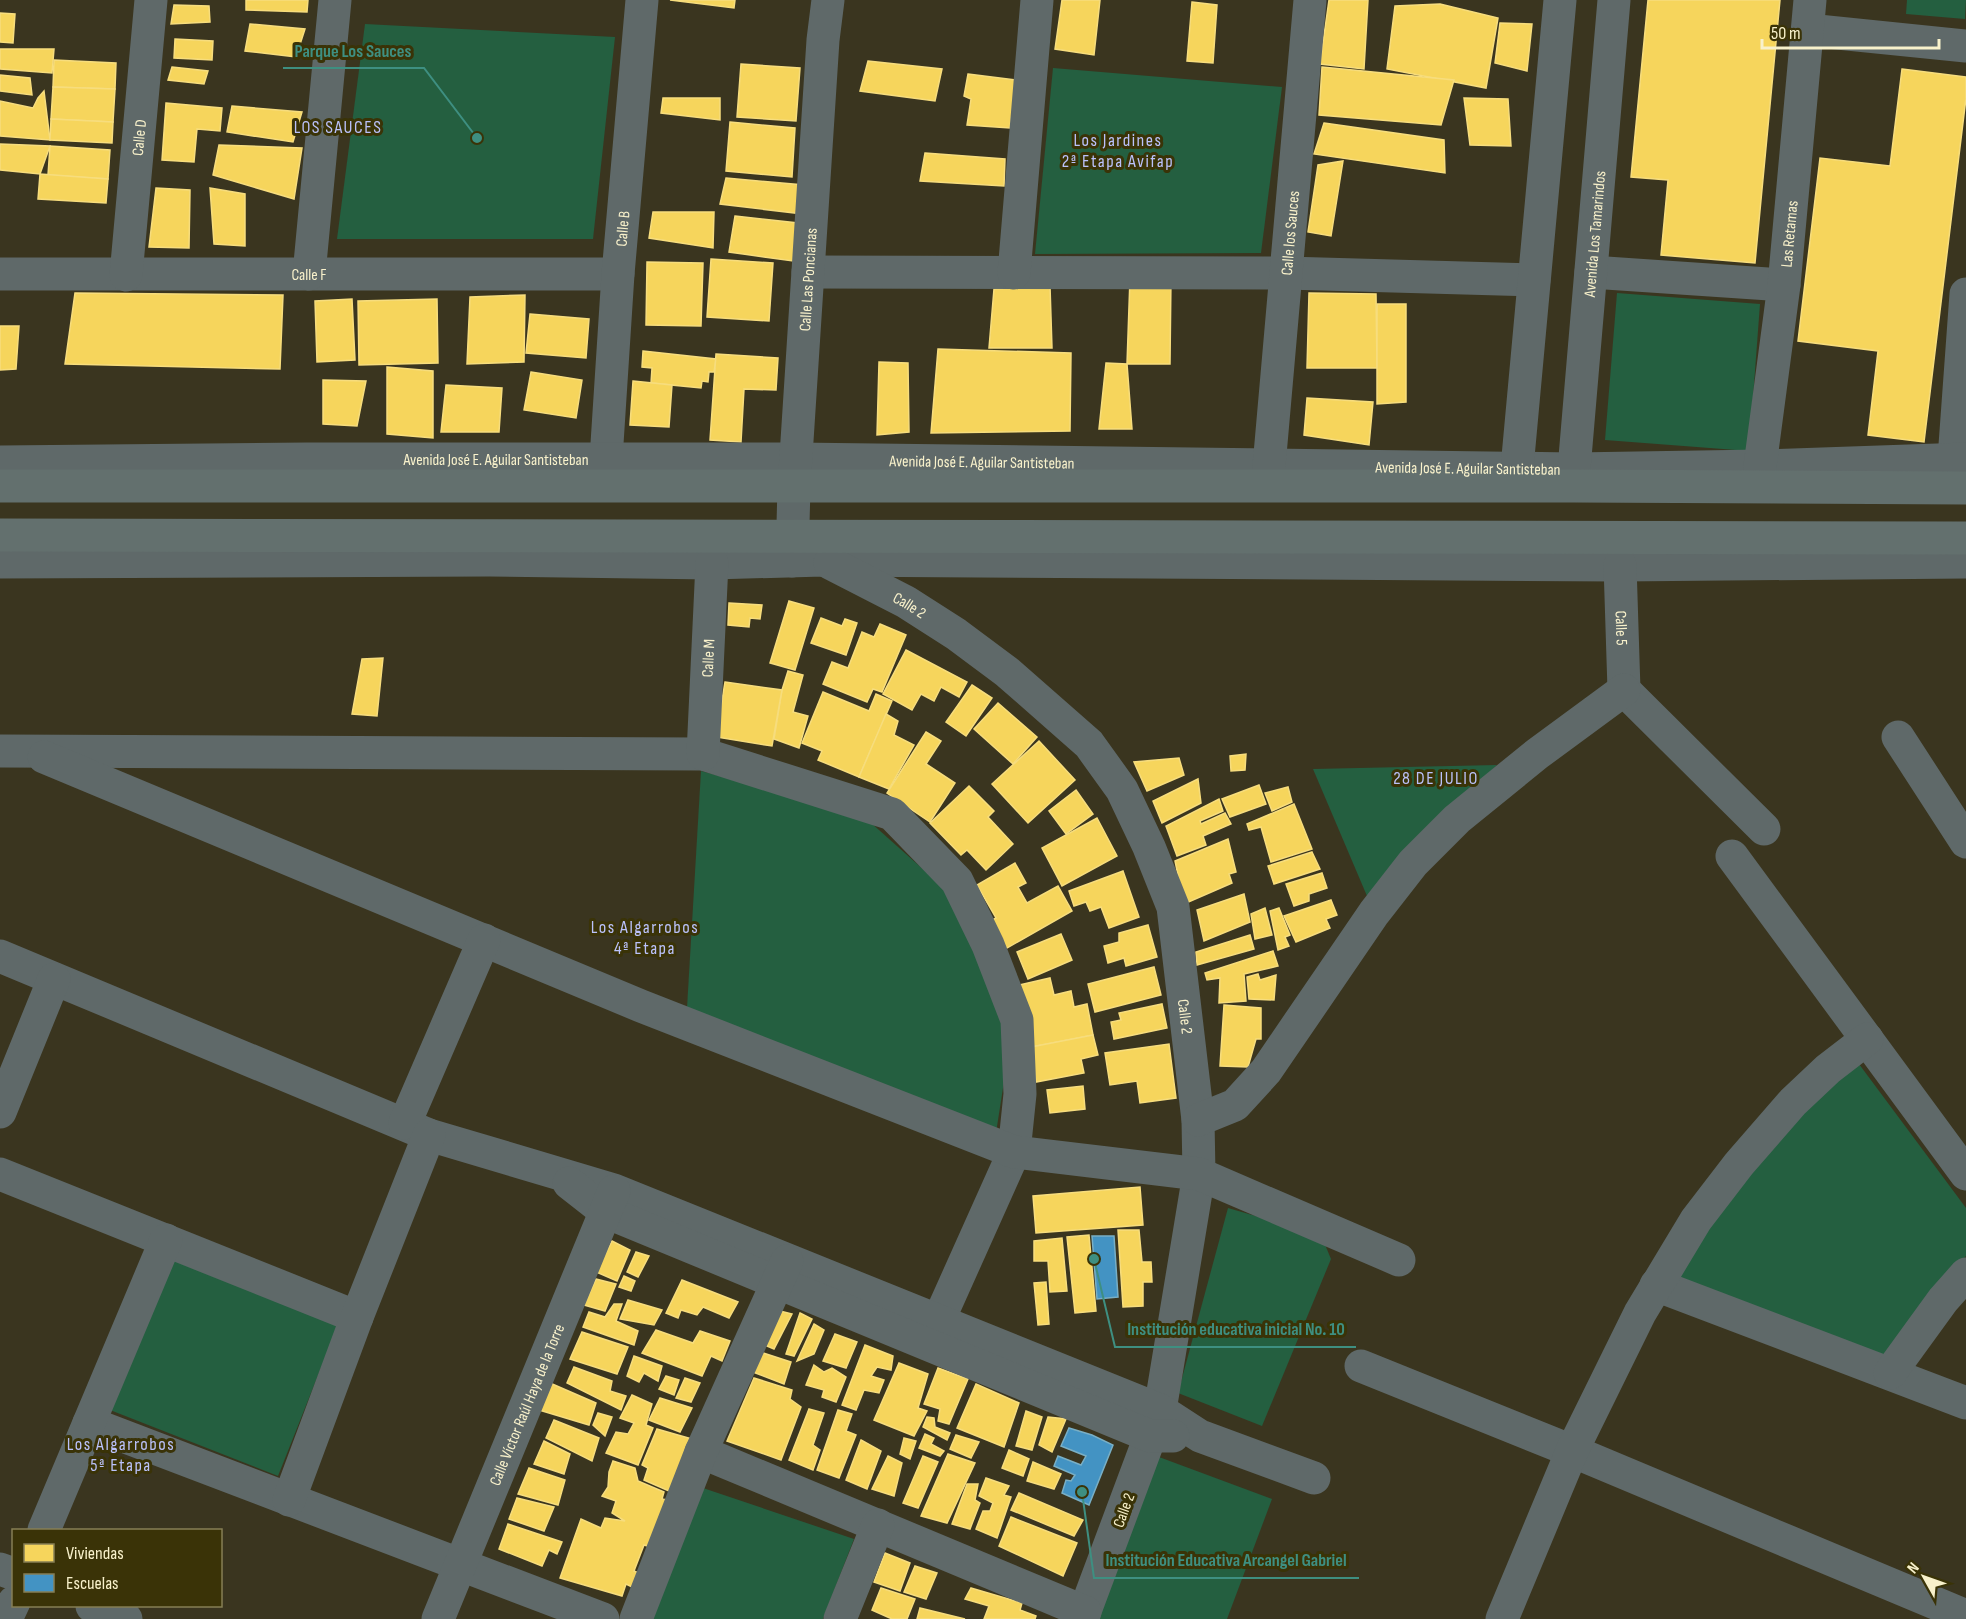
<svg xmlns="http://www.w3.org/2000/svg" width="1966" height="1619" viewBox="0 0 1966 1619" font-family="'Sofia Sans Condensed',sans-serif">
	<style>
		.green { fill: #245f40 }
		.homes { fill: #f6d55c; stroke: #f7dd7d; stroke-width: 1.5 }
		.schools { fill: #4393c3; stroke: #79afc5; stroke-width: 1.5 }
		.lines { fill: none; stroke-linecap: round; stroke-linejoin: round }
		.minor { stroke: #5f6969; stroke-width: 33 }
		.major { stroke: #63706e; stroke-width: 33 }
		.labels { text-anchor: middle; stroke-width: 6; stroke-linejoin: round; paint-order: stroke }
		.street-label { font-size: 16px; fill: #f8f1cb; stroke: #3a3307 }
		.neighbourhood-label { font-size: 18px; letter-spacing: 1.5px; fill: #bbc2fb; stroke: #3a3307 }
		.leader { fill: none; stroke: #3e8f81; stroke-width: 2 }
		.callout-dot { fill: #3e8f81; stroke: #3a3307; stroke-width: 2 }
		.callout-label { font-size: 18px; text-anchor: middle; font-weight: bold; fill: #3e8f81; stroke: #3a3307; stroke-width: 6; stroke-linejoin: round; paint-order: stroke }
	</style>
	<rect width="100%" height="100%" fill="#3a351f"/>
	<g class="green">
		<polygon points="1907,0 1966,0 1965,19 1906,14"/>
		<polygon points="365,24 615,37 593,239 337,239"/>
		<polygon points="1053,68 1282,87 1261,253 1035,254"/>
		<polygon points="1617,293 1760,304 1749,451 1605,440"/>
		<polygon points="1497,765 1367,896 1313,769"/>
		<polygon points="701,771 861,814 961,903 1010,1043 996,1133 687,1008"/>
		<polygon points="1856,1060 1966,1208 1966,1256 1926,1298 1885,1359 1669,1281 1763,1148"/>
		<polygon points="1228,1208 1321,1235 1331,1259 1262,1426 1178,1393"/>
		<polygon points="171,1259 338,1325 278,1476 110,1410"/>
		<polygon points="1159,1457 1272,1499 1227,1619 1096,1619"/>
		<polygon points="697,1486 854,1539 823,1619 643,1619"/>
	</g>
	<g class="homes">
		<polygon points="246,0 308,0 307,12 246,10"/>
		<polygon points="670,0 735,0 734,8"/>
		<polygon points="1062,0 1100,0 1094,55 1055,49"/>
		<polygon points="1329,0 1368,0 1364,69 1320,64"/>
		<polygon points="1648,0 1780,0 1755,263 1661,255 1668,180 1631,177"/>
		<polygon points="1192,2 1217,5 1213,63 1187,61"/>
		<polygon points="1440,4 1498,18 1486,88 1387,69 1395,6"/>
		<polygon points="174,5 209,6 210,22 171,24"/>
		<polygon points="0,13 15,14 13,43 0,42"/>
		<polygon points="1500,23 1532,24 1527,71 1495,63"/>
		<polygon points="250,24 305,29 296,57 245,51"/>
		<polygon points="175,39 213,41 212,60 174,58"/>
		<polygon points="0,49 54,49 52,73 0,69"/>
		<polygon points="54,60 116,63 115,89 53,87"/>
		<polygon points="868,61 942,69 935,101 860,91"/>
		<polygon points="741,64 800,68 796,121 737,117"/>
		<polygon points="172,67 208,71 204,84 168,80"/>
		<polygon points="1322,67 1454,80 1441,125 1319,115"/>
		<polygon points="1902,69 1966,77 1966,98 1924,442 1868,435 1878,351 1798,341 1820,158 1890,166"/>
		<polygon points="968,74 1025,81 1011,118 1010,128 967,125 971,99 964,96"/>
		<polygon points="0,75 30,78 32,95 0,91"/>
		<polygon points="53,87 115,89 113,122 51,119"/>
		<polygon points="44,91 50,140 0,136 0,101 33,108 38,98"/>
		<polygon points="663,98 720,98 720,120 661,113"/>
		<polygon points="1464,98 1508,99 1511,146 1470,145"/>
		<polygon points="166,103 222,108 220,131 197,129 194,162 162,160"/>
		<polygon points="232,106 302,112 293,142 227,132"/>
		<polygon points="51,119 113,122 112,143 50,140"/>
		<polygon points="730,122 795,128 792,177 726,171"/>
		<polygon points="1324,123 1444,140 1445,173 1314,154"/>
		<polygon points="0,144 50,146 40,174 0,170"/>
		<polygon points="219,145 302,148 294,199 213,175"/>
		<polygon points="50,146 110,150 108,179 48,175"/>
		<polygon points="925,153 1005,159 1004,186 920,181"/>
		<polygon points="1343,161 1331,236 1308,232 1318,165"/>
		<polygon points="40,174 108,179 106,203 38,199"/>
		<polygon points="726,178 804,185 802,214 720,204"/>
		<polygon points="156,188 190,190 189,248 149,247"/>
		<polygon points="210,188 245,194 245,246 214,244"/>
		<polygon points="653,212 714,212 713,248 649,238"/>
		<polygon points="735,216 798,223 793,261 729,252"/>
		<polygon points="711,259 773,263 769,321 707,317"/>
		<polygon points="647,262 703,263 701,326 646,325"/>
		<polygon points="1130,278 1171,278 1170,364 1127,364"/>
		<polygon points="1050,286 1052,348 989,348 994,289"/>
		<polygon points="75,293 283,295 280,369 65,364"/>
		<polygon points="1309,293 1376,294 1377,368 1307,368"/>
		<polygon points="525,295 524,362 467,364 470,297"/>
		<polygon points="352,299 355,360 317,362 315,301"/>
		<polygon points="437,299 438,363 359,365 358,301"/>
		<polygon points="1377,304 1406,304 1406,402 1377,404"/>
		<polygon points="530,314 589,319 586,358 526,353"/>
		<polygon points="0,326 19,326 16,369 0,370"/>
		<polygon points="938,349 1071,353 1070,431 931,433"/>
		<polygon points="643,351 716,359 714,372 709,372 708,382 702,381 701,388 651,383 652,368 642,367"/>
		<polygon points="716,354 778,358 776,390 744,389 741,442 710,440"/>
		<polygon points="879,362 908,363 909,432 877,435"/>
		<polygon points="1106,363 1127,364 1132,429 1099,429"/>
		<polygon points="387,367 433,371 433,438 387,434"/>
		<polygon points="531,372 582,380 576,418 524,410"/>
		<polygon points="323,380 366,381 357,426 323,424"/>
		<polygon points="633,381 672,385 669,427 630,425"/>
		<polygon points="446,385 502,388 499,432 441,432"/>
		<polygon points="1307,398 1373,402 1369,445 1304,435"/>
		<polygon points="789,601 814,608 795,670 770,663"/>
		<polygon points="729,603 762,605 760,619 750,618 749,627 728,625"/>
		<polygon points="821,618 842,626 845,619 857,623 846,655 811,643"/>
		<polygon points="880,624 906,635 882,692 873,689 867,702 823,684 832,662 848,668 862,632 874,637"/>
		<polygon points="906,650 967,682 959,697 941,687 934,701 921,694 912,710 883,694"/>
		<polygon points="383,658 377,716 352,714 362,659"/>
		<polygon points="788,671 803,675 793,712 808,716 799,748 774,739 782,690"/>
		<polygon points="725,682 782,690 772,746 716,737"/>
		<polygon points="972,685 992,698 966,736 946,722"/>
		<polygon points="823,692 869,711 876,694 892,701 859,777 818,760 822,751 802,743"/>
		<polygon points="998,703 1037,737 1013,764 974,729"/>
		<polygon points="886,714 898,721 894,735 914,745 889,789 859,777"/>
		<polygon points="926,732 941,741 926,764 955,783 930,822 887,793"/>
		<polygon points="1039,741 1075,780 1028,823 992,784"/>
		<polygon points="1246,754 1245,770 1231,771 1230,756"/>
		<polygon points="1179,758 1184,775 1147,791 1134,762"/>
		<polygon points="1198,779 1201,803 1162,823 1153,801"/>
		<polygon points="1259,785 1266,804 1230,817 1222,799"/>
		<polygon points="969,786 994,811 988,817 1013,844 986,870 967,850 961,855 930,823"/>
		<polygon points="1288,787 1292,802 1272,811 1265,793"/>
		<polygon points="1076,790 1093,814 1066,834 1049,811"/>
		<polygon points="1219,799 1223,811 1200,821 1201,824 1225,813 1231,824 1203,836 1206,845 1177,856 1166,826"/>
		<polygon points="1294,804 1312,849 1271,862 1261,827 1249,830 1247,824"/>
		<polygon points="1097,818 1117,856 1062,886 1042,848"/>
		<polygon points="1228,839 1236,872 1229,874 1232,883 1184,904 1175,861"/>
		<polygon points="1312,852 1320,869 1274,884 1268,866"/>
		<polygon points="1015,863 1026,883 1018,887 1027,903 1058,886 1072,911 1000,952 985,924 996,918 977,885"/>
		<polygon points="1123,871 1139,917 1109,928 1101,907 1090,911 1086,902 1074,906 1069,891"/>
		<polygon points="1322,873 1327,888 1309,894 1309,901 1294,906 1286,884"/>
		<polygon points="1244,894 1250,922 1204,941 1197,910"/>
		<polygon points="1331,900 1337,915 1326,919 1330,928 1296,942 1284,916"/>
		<polygon points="1265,908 1272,935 1255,939 1251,914"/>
		<polygon points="1279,908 1290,935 1285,937 1289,946 1278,950 1270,911"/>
		<polygon points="1148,925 1157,957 1126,966 1124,958 1108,963 1104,946 1119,942 1119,933"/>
		<polygon points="1061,934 1072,960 1028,979 1017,952"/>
		<polygon points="1250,935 1254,949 1197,965 1196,952"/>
		<polygon points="1273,951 1278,966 1244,974 1246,1001 1219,1003 1220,978 1207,980 1205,973"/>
		<polygon points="1154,967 1161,995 1095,1012 1088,984"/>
		<polygon points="1258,974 1260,980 1276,975 1274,1000 1249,999 1247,977"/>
		<polygon points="1050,978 1054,995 1071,991 1074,1007 1087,1004 1093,1035 1031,1047 1019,985"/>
		<polygon points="1162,1004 1167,1028 1114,1039 1111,1022 1121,1020 1119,1013"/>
		<polygon points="1224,1005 1261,1008 1261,1039 1256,1039 1248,1067 1220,1066"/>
		<polygon points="1093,1035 1098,1055 1081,1059 1084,1073 1036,1082 1031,1047"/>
		<polygon points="1169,1044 1176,1098 1140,1103 1137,1081 1110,1085 1105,1053"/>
		<polygon points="1083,1086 1085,1109 1050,1113 1047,1090"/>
		<polygon points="1140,1187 1143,1225 1036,1233 1033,1196"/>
		<polygon points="1118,1230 1139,1230 1142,1262 1151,1262 1152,1282 1143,1282 1143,1306 1123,1307"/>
		<polygon points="1089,1235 1096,1311 1075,1313 1067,1237"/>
		<polygon points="1062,1238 1067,1291 1050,1292 1048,1261 1034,1261 1034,1241"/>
		<polygon points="612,1241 630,1250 617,1281 596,1272"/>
		<polygon points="636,1252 649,1256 638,1277 627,1272"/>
		<polygon points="624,1276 635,1281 631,1291 619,1287"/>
		<polygon points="596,1279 616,1284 605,1311 584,1305"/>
		<polygon points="682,1280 738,1302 729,1318 703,1307 697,1315 681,1310 678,1318 666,1313"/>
		<polygon points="1046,1282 1049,1324 1038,1325 1034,1283"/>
		<polygon points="628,1300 662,1310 654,1325 620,1319"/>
		<polygon points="614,1304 622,1304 616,1321 638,1331 634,1345 583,1327 589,1312 605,1317"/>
		<polygon points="776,1310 792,1314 774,1349 760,1343"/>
		<polygon points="800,1313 812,1319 794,1356 786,1354"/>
		<polygon points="814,1324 824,1330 814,1354 797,1361"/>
		<polygon points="656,1330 693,1343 700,1331 730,1341 722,1361 711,1356 702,1376 642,1353"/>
		<polygon points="582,1332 628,1347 617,1374 570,1359"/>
		<polygon points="835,1334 857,1342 846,1368 823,1361"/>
		<polygon points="865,1345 893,1356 891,1370 877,1367 871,1376 884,1380 879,1393 864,1390 856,1410 842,1405"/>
		<polygon points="754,1350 791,1362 784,1384 745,1369"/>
		<polygon points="634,1356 662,1366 658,1381 644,1373 639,1382 627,1376"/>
		<polygon points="899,1363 928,1374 918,1408 927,1411 914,1436 874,1420"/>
		<polygon points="814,1365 824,1372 832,1368 846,1377 836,1402 822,1397 824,1390 806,1385"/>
		<polygon points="574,1367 612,1381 610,1391 626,1396 621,1410 567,1383"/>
		<polygon points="938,1368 968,1379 949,1424 938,1421 940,1409 924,1404"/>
		<polygon points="666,1376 679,1380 674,1395 659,1389"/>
		<polygon points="685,1378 700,1383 691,1402 676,1398"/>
		<polygon points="754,1378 792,1390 790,1399 801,1407 781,1460 727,1441"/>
		<polygon points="550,1383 596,1403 589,1425 539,1410"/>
		<polygon points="976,1384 1019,1403 1004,1447 957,1428"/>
		<polygon points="632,1395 652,1404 646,1425 653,1428 638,1465 606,1453 616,1432 628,1434 634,1423 620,1418"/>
		<polygon points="660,1398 692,1408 680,1432 649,1420"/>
		<polygon points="809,1409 824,1413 813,1445 820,1450 813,1470 789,1460"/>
		<polygon points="838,1410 852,1414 846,1431 856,1435 839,1478 817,1470"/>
		<polygon points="1026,1411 1042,1417 1032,1450 1016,1446"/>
		<polygon points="598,1413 612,1417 605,1436 593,1425"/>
		<polygon points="927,1417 934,1418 935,1427 950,1433 947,1440 923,1427"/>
		<polygon points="1048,1417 1066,1419 1052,1452 1039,1445"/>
		<polygon points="554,1420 599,1438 592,1461 546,1438"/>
		<polygon points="657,1429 692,1439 669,1491 644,1480 648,1468 642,1465"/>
		<polygon points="925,1434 934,1438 931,1444 944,1451 940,1456 919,1448"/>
		<polygon points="956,1435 979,1442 971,1458 950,1449"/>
		<polygon points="904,1438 916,1441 910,1459 900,1454"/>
		<polygon points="861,1440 881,1451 867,1489 846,1480"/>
		<polygon points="544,1441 570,1454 564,1474 534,1464"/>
		<polygon points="1009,1450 1029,1459 1023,1476 1002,1468"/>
		<polygon points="948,1454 975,1463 947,1523 921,1516"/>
		<polygon points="888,1456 902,1463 894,1496 872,1489"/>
		<polygon points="923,1456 938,1462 918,1508 903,1503"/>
		<polygon points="613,1461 635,1468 638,1481 664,1492 662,1499 668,1500 651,1547 644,1545 634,1571 641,1574 636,1589 626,1584 622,1596 560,1578 581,1519 601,1528 605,1518 625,1521 612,1513 616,1501 602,1496 608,1487 609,1472"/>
		<polygon points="1033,1462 1061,1474 1054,1489 1027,1481"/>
		<polygon points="529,1468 565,1480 558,1505 518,1494"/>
		<polygon points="986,1478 1009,1486 1004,1495 1011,1497 997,1538 976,1529 983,1511 990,1511 993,1503 979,1496"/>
		<polygon points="967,1484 978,1484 975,1500 980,1503 970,1529 952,1524"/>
		<polygon points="1019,1493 1083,1520 1074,1536 1011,1510"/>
		<polygon points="517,1498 554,1507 544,1531 509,1519"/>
		<polygon points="1011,1517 1077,1543 1063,1576 999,1546"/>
		<polygon points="508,1524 562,1542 557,1554 549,1550 542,1566 499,1549"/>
		<polygon points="885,1553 910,1563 900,1591 874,1582"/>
		<polygon points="915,1566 937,1573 926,1599 904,1592"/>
		<polygon points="881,1588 915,1599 907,1619 892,1619 872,1610"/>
		<polygon points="971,1588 1022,1603 1020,1610 1036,1616 1035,1619 984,1619 989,1606 965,1599"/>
		<polygon points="920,1608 965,1619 917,1619"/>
	</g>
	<g class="schools">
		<polygon points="1092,1236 1114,1236 1118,1297 1097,1299"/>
		<polygon points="1069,1428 1092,1435 1113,1445 1089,1505 1062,1493 1066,1480 1071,1481 1075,1475 1054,1466 1058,1456 1081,1465 1086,1456 1061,1446"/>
	</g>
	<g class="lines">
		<g class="minor">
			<polyline points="1808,30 1966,46"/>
			<polyline points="808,272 1286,273 1534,280"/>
			<polyline points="1591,272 1784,285"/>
			<polyline points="1014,273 1037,0"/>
			<path id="s1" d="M0 274H618"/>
			<polyline points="309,274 335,0"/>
			<path id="s2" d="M126 275 151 0"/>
			<path id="s3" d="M606 459 618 274 642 0"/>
			<polyline points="1954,459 1966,294"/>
			<path id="s4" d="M0 462 307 459H796L1574 469 1760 466 1966 459"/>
			<path id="s5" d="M1269 466 1310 0"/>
			<path id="s6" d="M1760 466 1784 285 1810 0"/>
			<polyline points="1517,468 1560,0"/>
			<path id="s7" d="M1574 469 1614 0"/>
			<path id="s8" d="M792 561 794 487 823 40 828 0"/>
			<polyline points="0,562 489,560 712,563 823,560 1620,565 1966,562"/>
			<path id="s9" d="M830 563 906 602 956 634 1007 672 1089 744 1122 790 1149 847 1173 907 1198 1120 1199 1174 1160 1410 1082 1619"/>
			<path id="s10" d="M1620 565 1624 690"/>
			<polyline points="1624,690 1764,829"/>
			<polyline points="1898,737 1966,842"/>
			<polyline points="0,751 703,754 892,814 957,881 988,945 1017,1020 1020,1094 1014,1152 928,1344"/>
			<path id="s11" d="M703 754 712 563"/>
			<polyline points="44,757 641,1006 1014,1152 1199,1174 1399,1260"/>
			<polyline points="1732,856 1966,1174"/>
			<polyline points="0,956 429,1135 614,1190 1160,1410 1200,1436 1314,1478"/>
			<polyline points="0,1112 54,979"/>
			<polyline points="1198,1120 1235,1105 1266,1071 1374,913 1413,863 1457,819 1537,754 1624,690"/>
			<polyline points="405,1123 484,940"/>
			<polyline points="0,1174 357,1317"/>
			<polyline points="569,1183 606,1212 1150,1436 1173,1436"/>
			<polyline points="1656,1285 1966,1403"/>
			<polyline points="1361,1366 1572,1451 1966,1616"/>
			<polyline points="1890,1373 1943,1300 1966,1274"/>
			<polyline points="89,1423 603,1619"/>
			<polyline points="701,1452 1085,1612"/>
			<polyline points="289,1500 357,1317 429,1135"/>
			<polyline points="44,1530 166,1240"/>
			<polyline points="0,1569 14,1574"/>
			<polyline points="92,1606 126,1619"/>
			<polyline points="6,1619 14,1602"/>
			<path id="s12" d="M438 1619 614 1191"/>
			<polyline points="636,1619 701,1452 787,1261"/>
			<polyline points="840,1619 878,1525"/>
			<polyline points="1502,1619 1572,1451 1640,1313 1696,1220 1739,1164 1793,1102 1828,1069 1867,1039"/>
		</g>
		<g class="major">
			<polyline points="0,486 1574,486 1966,488"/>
			<polyline points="0,535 1966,538"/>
		</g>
	</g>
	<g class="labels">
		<g class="street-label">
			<text dy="6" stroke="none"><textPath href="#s2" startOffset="138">Calle D</textPath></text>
			<text dy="6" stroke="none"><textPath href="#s3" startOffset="231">Calle B</textPath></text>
			<text dy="6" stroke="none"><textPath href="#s5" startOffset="234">Calle los Sauces</textPath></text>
			<text dy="6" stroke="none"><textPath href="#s7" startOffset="236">Avenida Los Tamarindos</textPath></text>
			<text dy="6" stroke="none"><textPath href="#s6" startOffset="234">Las Retamas</textPath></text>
			<text dy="6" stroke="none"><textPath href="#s1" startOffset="309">Calle F</textPath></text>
			<text dy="6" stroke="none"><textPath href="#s8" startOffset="282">Calle Las Poncianas</textPath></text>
			<text dy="6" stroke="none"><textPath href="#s4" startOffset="496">Avenida José E. Aguilar Santisteban</textPath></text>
			<text dy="6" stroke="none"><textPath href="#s4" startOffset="982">Avenida José E. Aguilar Santisteban</textPath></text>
			<text dy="6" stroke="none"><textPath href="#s4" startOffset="1468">Avenida José E. Aguilar Santisteban</textPath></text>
			<text dy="6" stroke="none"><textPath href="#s9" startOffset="90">Calle 2</textPath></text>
			<text dy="6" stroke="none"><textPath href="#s10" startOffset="63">Calle 5</textPath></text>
			<text dy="6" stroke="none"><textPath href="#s11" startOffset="96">Calle M</textPath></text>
			<text dy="6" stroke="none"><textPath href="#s9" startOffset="612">Calle 2</textPath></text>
			<text dy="6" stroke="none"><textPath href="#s12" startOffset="232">Calle Víctor Raúl Haya de la Torre</textPath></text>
			<text transform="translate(1123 1510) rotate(-70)" y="6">Calle 2</text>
		</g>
		<g class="neighbourhood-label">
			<text x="338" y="133">LOS SAUCES</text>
			<text x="1118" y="146">Los Jardines<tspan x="1118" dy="21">2ª Etapa Avifap</tspan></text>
			<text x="1436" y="784">28 DE JULIO</text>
			<text x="645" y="933">Los Algarrobos<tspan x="645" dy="21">4ª Etapa</tspan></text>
			<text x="121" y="1450">Los Algarrobos<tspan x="121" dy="21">5ª Etapa</tspan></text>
		</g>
	</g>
	<path class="leader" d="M477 138L424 68H283M1094 1259L1115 1347H1356M1082 1492L1094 1578H1359"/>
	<g class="callout-dot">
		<circle cx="477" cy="138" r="6"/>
		<circle cx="1094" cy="1259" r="6"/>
		<circle cx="1082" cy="1492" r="6"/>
	</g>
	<g class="callout-label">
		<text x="353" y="57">Parque Los Sauces</text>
		<text x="1236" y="1335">Institución educativa inicial No. 10</text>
		<text x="1226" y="1566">Institución Educativa Arcangel Gabriel</text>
	</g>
	<rect x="12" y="1529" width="210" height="78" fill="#3a3307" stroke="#867f55" stroke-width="1.5"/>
	<rect x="24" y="1544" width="30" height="18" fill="#f6d55c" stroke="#867f55" stroke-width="1.5"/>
	<text x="66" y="1559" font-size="18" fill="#f8f1cb">Viviendas</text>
	<rect x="24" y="1574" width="30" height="18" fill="#4393c3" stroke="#867f55" stroke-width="1.5"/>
	<text x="66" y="1589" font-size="18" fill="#f8f1cb">Escuelas</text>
	<g transform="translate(1924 1577) rotate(310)" stroke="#3a3307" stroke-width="4.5" paint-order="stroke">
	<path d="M0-4.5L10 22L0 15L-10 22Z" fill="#f8f1cb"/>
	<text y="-9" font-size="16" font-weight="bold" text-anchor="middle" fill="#f8f1cb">N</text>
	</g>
	<path d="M1762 39v9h177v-9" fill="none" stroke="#f8f1cb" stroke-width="3"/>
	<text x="1771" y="39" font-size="18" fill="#f8f1cb" stroke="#3a3307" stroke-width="4.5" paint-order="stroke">50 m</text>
</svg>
